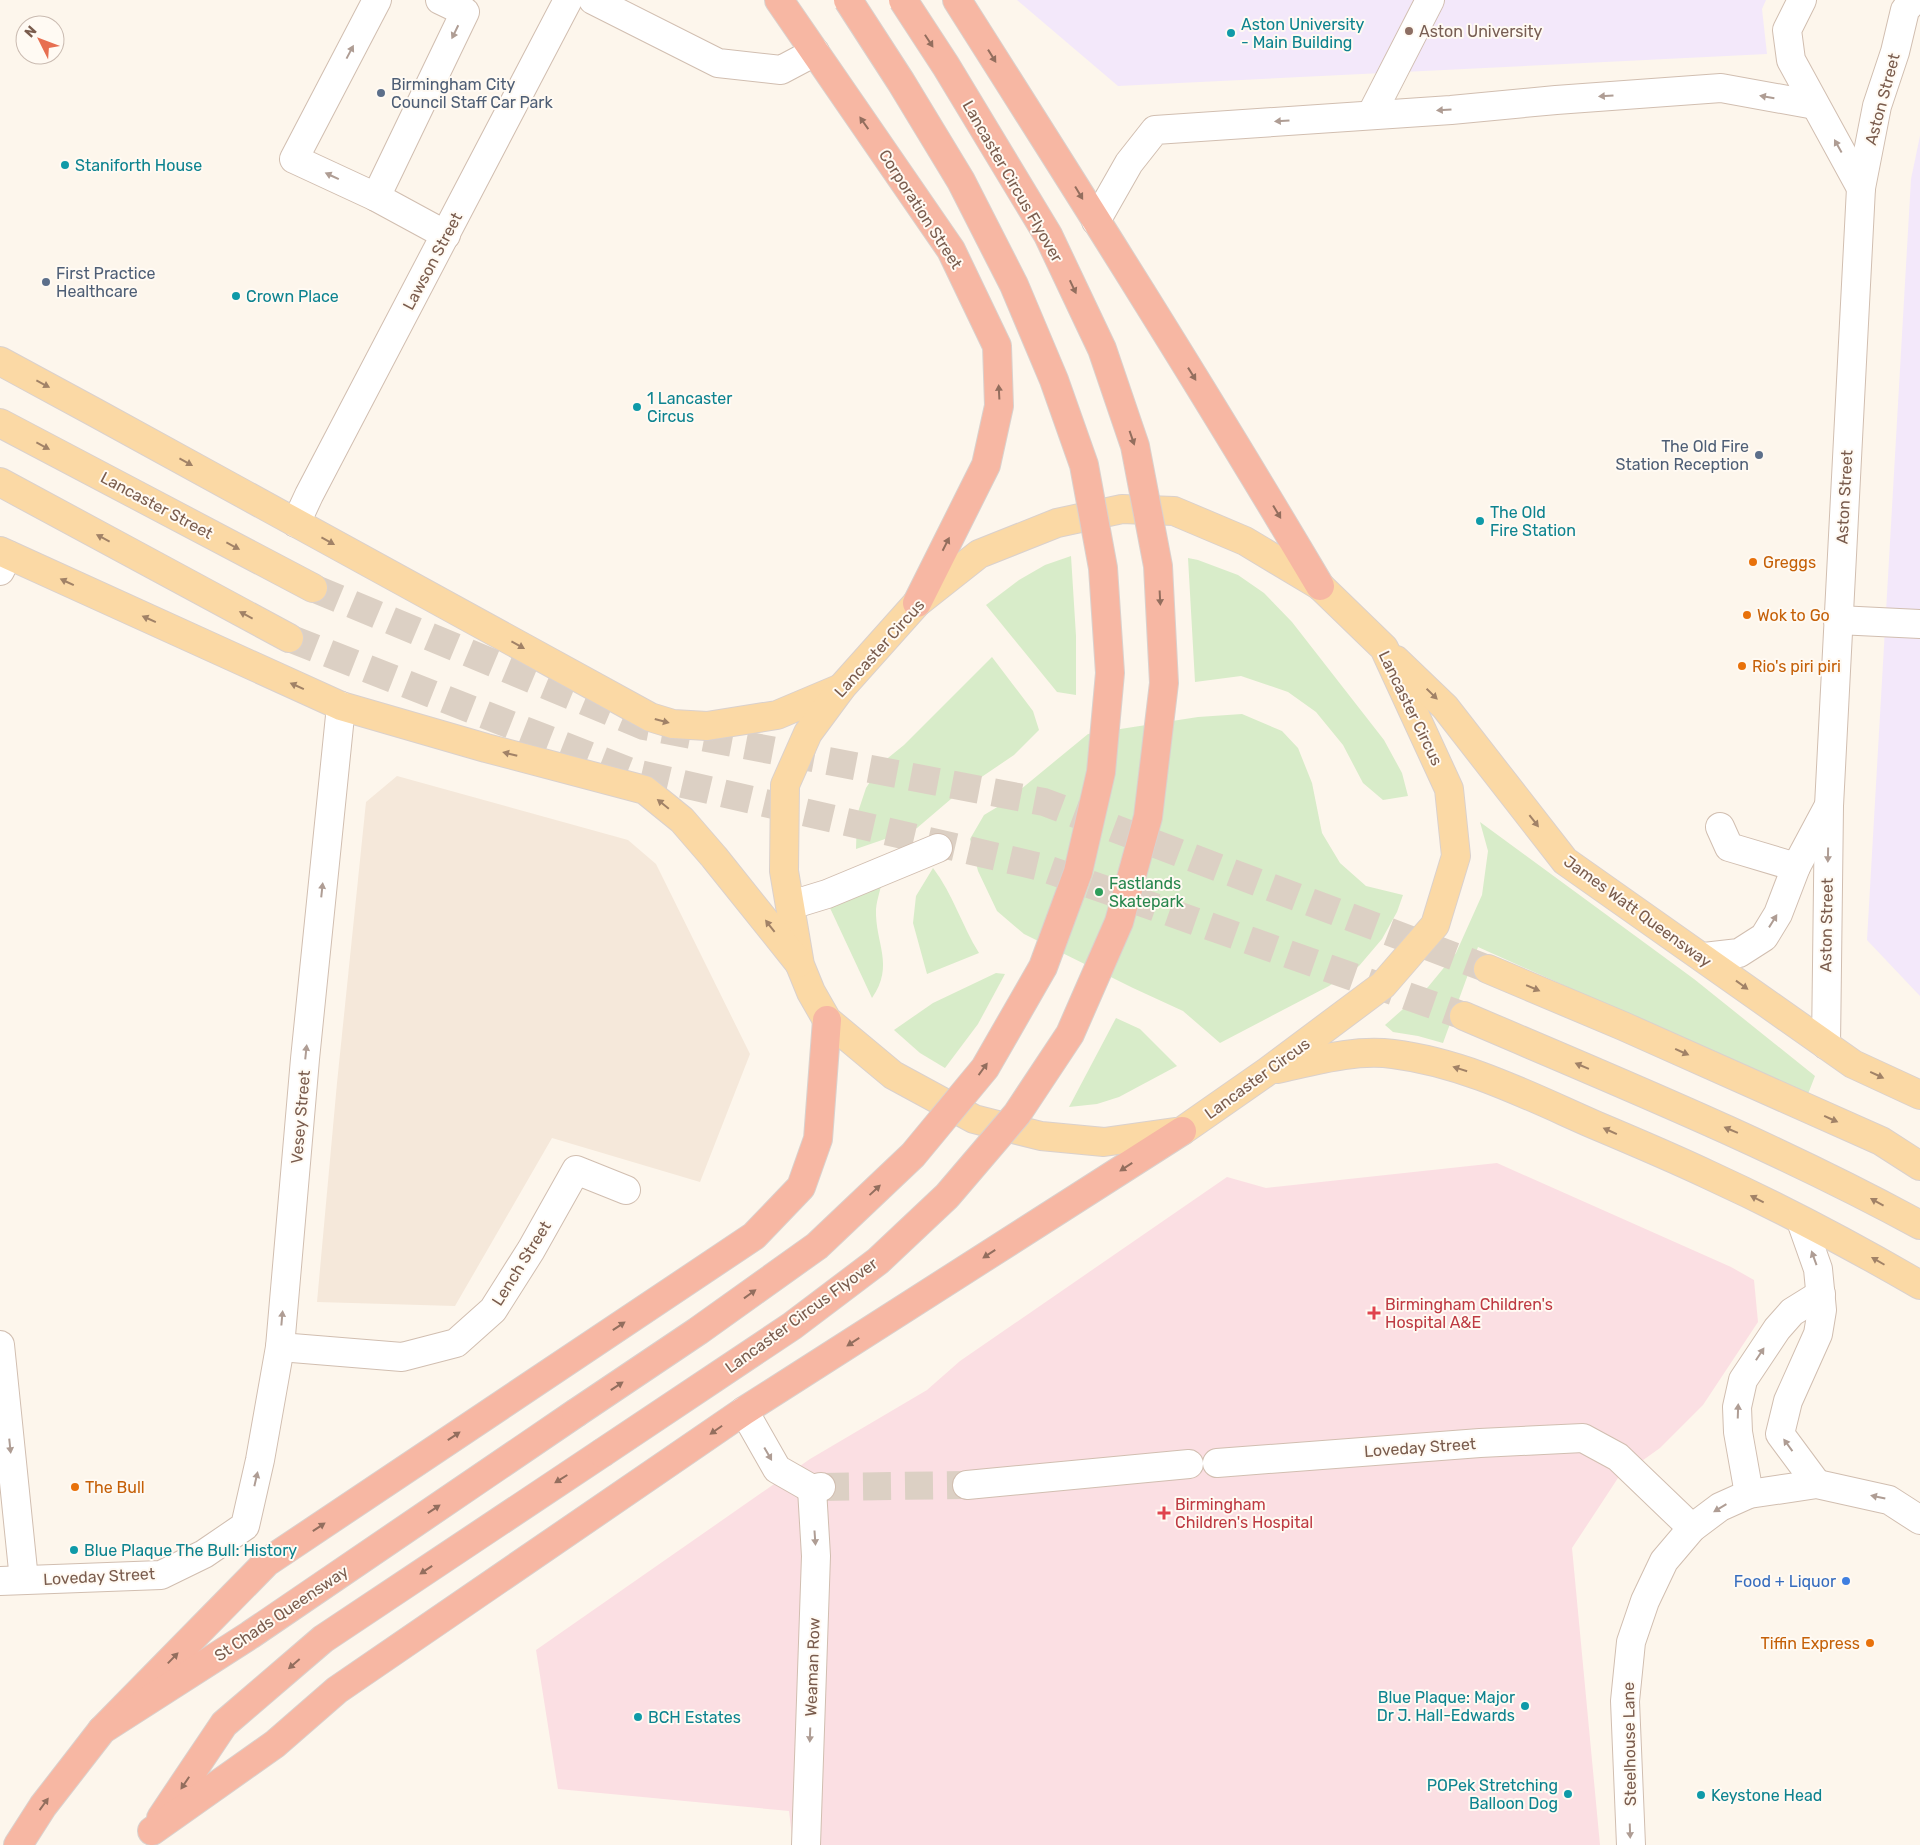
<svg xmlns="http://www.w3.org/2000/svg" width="1920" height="1845" viewBox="0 0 1920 1845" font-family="Rubik,sans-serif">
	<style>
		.residential { fill: #f5e8da }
		.education { fill: #f3e8fa }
		.medical { fill: #fbdfe3 }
		.grass { fill: #d8ecc9 }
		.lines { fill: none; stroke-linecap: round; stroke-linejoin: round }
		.minor-tunnel { stroke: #dcd0c4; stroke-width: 28; stroke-dasharray: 28 14; stroke-linecap: butt }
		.major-tunnel { stroke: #dcd0c4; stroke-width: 28; stroke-dasharray: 28 14; stroke-linecap: butt }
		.minor-casing { stroke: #d1beb0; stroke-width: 30 }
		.major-casing { stroke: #dad1cd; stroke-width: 30 }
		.highway-casing { stroke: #dad1cd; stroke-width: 30 }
		.minor { stroke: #fff; stroke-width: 28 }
		.major { stroke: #fbd9a5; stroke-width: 28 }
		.highway { stroke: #f7b7a3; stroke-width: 28 }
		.highway-bridge-casing { stroke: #dad1cd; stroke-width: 30; stroke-linecap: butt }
		.highway-bridge { stroke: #f7b7a3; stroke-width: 28 }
		.oneway { fill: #af9d94 }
		.oneway2 { fill: #936e5e }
		.oneway3 { fill: #a18267 }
		.education-dot { fill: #8d6e63; stroke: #fffaf3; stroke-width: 2 }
		.culture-dot { fill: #0f9aa8; stroke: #fffaf3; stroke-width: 2 }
		.service-dot { fill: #5c6f8a; stroke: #fffaf3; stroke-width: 2 }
		.food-dot { fill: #e8710a; stroke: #fffaf3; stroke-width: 2 }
		.leisure-dot { fill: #2e9e5b; stroke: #fffaf3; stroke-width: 2 }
		.health-dot { fill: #e0444e; stroke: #fffaf3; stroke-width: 2 }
		.shop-dot { fill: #3f7fe0; stroke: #fffaf3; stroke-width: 2 }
		.labels { text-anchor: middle; stroke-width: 4; stroke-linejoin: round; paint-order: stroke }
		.culture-label { font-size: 16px; fill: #0d838f; stroke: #fffaf3; text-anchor: start }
		.education-label { font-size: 16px; fill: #785e54; stroke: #fffaf3; text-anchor: start }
		.service-label { font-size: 16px; fill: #4e5e75; stroke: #fffaf3; text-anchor: start }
		.street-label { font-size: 16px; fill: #7a5c4d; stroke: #fffaf3 }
		.food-label { font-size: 16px; fill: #c56008; stroke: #fffaf3; text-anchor: start }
		.leisure-label { font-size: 16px; fill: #27864d; stroke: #fffaf3; text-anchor: start }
		.health-label { font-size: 16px; fill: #be3a42; stroke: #fffaf3; text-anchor: start }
		.shop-label { font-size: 16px; fill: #366cbe; stroke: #fffaf3; text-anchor: end }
	</style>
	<rect width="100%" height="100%" fill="#fdf6ec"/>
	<polygon class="residential" points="397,776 628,840 656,864 750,1054 700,1182 552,1138 455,1306 317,1302 337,1083 366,802"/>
	<g class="education">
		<polygon points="1017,0 1766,0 1762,9 1767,54 1118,86"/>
		<polygon points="1920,136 1920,996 1867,940 1911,179"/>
	</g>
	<polygon class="medical" points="1497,1163 1731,1267 1754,1280 1758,1322 1703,1405 1660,1448 1618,1478 1572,1548 1600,1845 793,1845 789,1811 558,1789 536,1650 810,1459 927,1390 960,1361 1227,1177 1266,1188"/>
	<g class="grass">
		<polygon points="1071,556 1076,636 1076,695 1057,692 986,605 1019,580 1045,565"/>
		<polygon points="1188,558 1198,560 1238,575 1264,593 1292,622 1384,740 1402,773 1408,796 1383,800 1363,783 1343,745 1316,712 1288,692 1241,676 1195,682"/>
		<polygon points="992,657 1033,711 1039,730 1014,755 958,793 917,828 856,849 857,815 866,788 883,762 904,745"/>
		<polygon points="1242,714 1282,731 1298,748 1312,783 1322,833 1340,863 1366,886 1403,895 1397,912 1382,939 1359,966 1329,986 1220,1043 1183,1011 1133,988 1024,934 997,911 978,871 970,839 984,815 1004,803 1088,734 1198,717"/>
		<polygon points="1480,822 1694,979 1815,1076 1808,1094 1478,947 1443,1043 1418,1036 1393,1032 1385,1025 1428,987 1456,953 1482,895 1488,851"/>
		<path d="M933 868C953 894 962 926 979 953L927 974 913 923 916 896Z"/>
		<path d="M883 878C881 888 877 899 876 909 875 944 895 965 872 998L830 908Z"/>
		<polygon points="996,973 1005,974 978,1024 945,1068 920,1053 894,1030 933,1003"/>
		<polygon points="1116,1018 1140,1029 1177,1066 1119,1097 1097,1104 1069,1107"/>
	</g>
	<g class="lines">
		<polyline class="minor-tunnel" points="821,1487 967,1485"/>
		<g class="major-tunnel">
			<polyline points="313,588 644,726 1044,802 1488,969"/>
			<polyline points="289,638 631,772 1041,867 1464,1016"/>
		</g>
		<g class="minor-casing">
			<g id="minor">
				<polyline points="377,0 294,159 376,197 446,235"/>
				<polyline points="593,0 718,63 781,70 815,52"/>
				<polyline points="1802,0 1787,30 1791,60 1861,188"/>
				<polyline points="1371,115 1430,0"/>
				<polyline points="376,197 465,12 440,0"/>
				<polyline points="1096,221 1129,163 1155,130 1451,110 1556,100 1721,88 1815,105"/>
				<polyline points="296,523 309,495 568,0"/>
				<polyline points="0,571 8,555"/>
				<polyline points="1838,620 1920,624"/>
				<polyline points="1720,827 1729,847 1796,867"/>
				<polyline points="791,905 827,894 938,848"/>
				<polyline points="1704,957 1739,953 1764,937 1778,914 1796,867 1827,809"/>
				<polyline points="1826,1045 1829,806 1861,188 1877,106 1895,52 1905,10 1914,0"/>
				<polyline points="1801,1221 1818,1269 1822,1310 1818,1334 1788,1401 1780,1434 1817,1484"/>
				<polyline points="0,1345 24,1580"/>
				<polyline points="280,1347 402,1357 456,1343 493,1310 531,1250 576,1170 626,1190"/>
				<polyline points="744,1411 777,1469 812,1489 821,1487"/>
				<polyline points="1217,1463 1480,1443 1583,1438 1618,1457 1692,1528"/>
				<polyline points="967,1485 1189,1464"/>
				<polyline points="1749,1494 1738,1432 1737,1407 1743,1380 1777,1329 1792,1312 1821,1294"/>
				<polyline points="0,1581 161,1575 204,1554 245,1526 260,1460 280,1347 305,1059 341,706"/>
				<polyline points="806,1845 816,1556 812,1489"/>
				<polyline points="1631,1845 1625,1701 1631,1642 1645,1601 1664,1561 1692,1528 1720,1507 1749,1494 1817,1484 1889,1500 1920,1520"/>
			</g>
		</g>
		<g class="major-casing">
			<g id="major">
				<polyline points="0,361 96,413 650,717 673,724 707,726 777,715 841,688"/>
				<polyline points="0,423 313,588"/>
				<polyline points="0,482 289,638"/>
				<polygon points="1122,509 1174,511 1245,541 1320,586 1384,648 1449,789 1456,856 1435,925 1383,985 1268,1071 1182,1131 1104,1142 1041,1136 974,1119 893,1075 827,1020 811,992 800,965 784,871 785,785 808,733 842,687 917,603 979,554 1057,523"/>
				<polyline points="0,551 341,706 486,748 645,790 682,820 714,857 799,963"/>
				<polyline points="1396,660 1445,707 1565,861 1853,1064 1920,1095"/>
				<polyline points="1488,969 1623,1026 1881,1141 1920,1166"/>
				<path d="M1464 1016C1618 1082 1773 1145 1920 1225"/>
				<path d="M1277 1069C1314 1061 1354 1049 1393 1054 1465 1063 1529 1096 1595 1125 1633 1141 1671 1157 1709 1175 1781 1208 1851 1245 1920 1285"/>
			</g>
		</g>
		<g class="highway-casing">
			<g id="highway">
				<polyline points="779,0 951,250 997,346 999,406 986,465 917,603"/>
				<path d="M957 0C1080 194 1203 388 1320 586"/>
				<polyline points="102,1730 267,1562 754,1236 801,1187 818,1139 827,1020"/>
				<polyline points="161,1818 224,1724 323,1639 602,1453"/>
				<polyline points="152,1831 275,1744 337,1690 744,1411 1182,1131"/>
				<polyline points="18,1845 43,1806 102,1730 250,1635 576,1413"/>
			</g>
		</g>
		<use href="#minor" class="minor"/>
		<use href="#major" class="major"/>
		<use href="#highway" class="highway"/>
		<g class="highway-bridge-casing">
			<g id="highway-bridge">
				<polyline points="576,1413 698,1331 817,1246 913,1155 985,1068 1043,967 1078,872 1101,772 1110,673 1103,568 1084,465 1054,380 1014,285 961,181 901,82 848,0"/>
				<polyline points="602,1453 792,1326 878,1261 947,1196 1017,1114 1070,1034 1119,922 1148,817 1164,683 1158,566 1135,446 1102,349 1048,235 946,66 903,0"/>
			</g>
		</g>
		<use href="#highway-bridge" class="highway-bridge"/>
	</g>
	<defs><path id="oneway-solid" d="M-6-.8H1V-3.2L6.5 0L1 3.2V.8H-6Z" transform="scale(1.25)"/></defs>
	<g class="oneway">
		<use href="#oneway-solid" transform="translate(455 32) rotate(116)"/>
		<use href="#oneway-solid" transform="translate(350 52) rotate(-62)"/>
		<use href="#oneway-solid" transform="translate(1606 96) rotate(176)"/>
		<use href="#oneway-solid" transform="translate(1767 97) rotate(-170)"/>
		<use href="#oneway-solid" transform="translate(1444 110) rotate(176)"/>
		<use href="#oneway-solid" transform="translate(1282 121) rotate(176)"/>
		<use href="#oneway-solid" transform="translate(1838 146) rotate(-119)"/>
		<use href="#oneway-solid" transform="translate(332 176) rotate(-155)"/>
		<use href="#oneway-solid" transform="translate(1828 855) rotate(91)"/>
		<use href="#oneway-solid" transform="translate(322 890) rotate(-84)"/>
		<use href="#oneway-solid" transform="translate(1773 921) rotate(-58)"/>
		<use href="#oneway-solid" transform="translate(306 1052) rotate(-84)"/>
		<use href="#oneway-solid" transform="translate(1814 1258) rotate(-110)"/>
		<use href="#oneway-solid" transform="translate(282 1318) rotate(-85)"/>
		<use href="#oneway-solid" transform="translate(1760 1354) rotate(-57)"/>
		<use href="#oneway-solid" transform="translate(1738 1411) rotate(-88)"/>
		<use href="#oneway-solid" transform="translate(1788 1445) rotate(-126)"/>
		<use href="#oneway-solid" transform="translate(10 1446) rotate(84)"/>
		<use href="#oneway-solid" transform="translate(768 1454) rotate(60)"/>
		<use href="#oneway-solid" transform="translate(256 1479) rotate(-77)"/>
		<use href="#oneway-solid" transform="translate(1878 1497) rotate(-168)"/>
		<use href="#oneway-solid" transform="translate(1720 1508) rotate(149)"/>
		<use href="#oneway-solid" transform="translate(815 1538) rotate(86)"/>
		<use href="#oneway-solid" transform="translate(810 1735) rotate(92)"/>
		<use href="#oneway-solid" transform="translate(1630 1831) rotate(88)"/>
	</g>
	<g class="oneway2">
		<use href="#oneway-solid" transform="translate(929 41) rotate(57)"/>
		<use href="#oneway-solid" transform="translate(992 56) rotate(58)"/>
		<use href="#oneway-solid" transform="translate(864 123) rotate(-125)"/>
		<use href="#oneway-solid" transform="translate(1079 193) rotate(59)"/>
		<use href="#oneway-solid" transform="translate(1073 287) rotate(65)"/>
		<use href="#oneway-solid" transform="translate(1192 374) rotate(58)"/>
		<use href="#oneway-solid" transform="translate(999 392) rotate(-93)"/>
		<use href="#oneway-solid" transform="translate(1132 438) rotate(71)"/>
		<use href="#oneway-solid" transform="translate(1277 512) rotate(59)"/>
		<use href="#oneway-solid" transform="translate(946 544) rotate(-63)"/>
		<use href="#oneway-solid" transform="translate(1160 598) rotate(87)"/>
		<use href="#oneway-solid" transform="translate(983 1069) rotate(-54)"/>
		<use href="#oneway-solid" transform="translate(1126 1167) rotate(147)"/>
		<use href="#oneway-solid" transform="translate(875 1190) rotate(-43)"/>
		<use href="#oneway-solid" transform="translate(989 1254) rotate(147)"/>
		<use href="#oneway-solid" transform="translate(750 1294) rotate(-36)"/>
		<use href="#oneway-solid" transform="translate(619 1326) rotate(-34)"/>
		<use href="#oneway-solid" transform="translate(853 1342) rotate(147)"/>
		<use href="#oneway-solid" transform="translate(617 1386) rotate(-34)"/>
		<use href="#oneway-solid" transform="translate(716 1430) rotate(145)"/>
		<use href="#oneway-solid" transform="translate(454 1436) rotate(-34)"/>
		<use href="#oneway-solid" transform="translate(561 1479) rotate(148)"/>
		<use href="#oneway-solid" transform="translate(434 1509) rotate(-34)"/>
		<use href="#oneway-solid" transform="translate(319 1527) rotate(-34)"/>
		<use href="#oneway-solid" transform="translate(426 1570) rotate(146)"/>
		<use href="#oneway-solid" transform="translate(173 1658) rotate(-46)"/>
		<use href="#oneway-solid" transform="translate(294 1664) rotate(139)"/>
		<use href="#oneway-solid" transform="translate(185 1783) rotate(124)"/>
		<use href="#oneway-solid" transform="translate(44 1804) rotate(-54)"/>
	</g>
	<g class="oneway3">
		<use href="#oneway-solid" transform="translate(43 384) rotate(28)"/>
		<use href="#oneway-solid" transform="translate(43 446) rotate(28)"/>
		<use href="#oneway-solid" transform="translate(186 462) rotate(29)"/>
		<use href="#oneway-solid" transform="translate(103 538) rotate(-152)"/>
		<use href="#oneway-solid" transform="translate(328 541) rotate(29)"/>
		<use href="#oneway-solid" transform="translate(233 546) rotate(28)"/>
		<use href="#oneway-solid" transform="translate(67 582) rotate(-155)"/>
		<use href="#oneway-solid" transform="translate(246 615) rotate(-152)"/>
		<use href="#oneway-solid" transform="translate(149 619) rotate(-156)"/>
		<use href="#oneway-solid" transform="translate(518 645) rotate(29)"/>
		<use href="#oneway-solid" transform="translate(297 686) rotate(-156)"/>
		<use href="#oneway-solid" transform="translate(1432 694) rotate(44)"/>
		<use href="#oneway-solid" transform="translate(662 721) rotate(15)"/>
		<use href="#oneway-solid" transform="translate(510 754) rotate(-166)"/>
		<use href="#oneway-solid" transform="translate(663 804) rotate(-141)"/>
		<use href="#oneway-solid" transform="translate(1534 821) rotate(52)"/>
		<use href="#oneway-solid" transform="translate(770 926) rotate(-128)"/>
		<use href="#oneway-solid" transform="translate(1742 985) rotate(36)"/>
		<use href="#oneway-solid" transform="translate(1533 988) rotate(23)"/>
		<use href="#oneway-solid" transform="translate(1682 1052) rotate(24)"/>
		<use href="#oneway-solid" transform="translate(1582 1066) rotate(-157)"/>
		<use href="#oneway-solid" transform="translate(1460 1069) rotate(-162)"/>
		<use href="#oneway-solid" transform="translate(1877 1075) rotate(25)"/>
		<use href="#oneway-solid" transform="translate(1831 1119) rotate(24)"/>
		<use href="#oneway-solid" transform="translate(1731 1130) rotate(-157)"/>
		<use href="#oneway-solid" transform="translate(1610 1131) rotate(-156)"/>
		<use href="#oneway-solid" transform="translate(1757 1199) rotate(-153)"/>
		<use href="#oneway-solid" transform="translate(1877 1202) rotate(-151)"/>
		<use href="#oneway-solid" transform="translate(1878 1261) rotate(-150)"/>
	</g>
	<circle class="education-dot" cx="1409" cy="31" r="5"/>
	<g class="culture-dot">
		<circle cx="1231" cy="33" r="5"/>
		<circle cx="65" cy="165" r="5"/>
		<circle cx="236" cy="296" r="5"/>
		<circle cx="637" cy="407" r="5"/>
		<circle cx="1480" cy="521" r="5"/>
		<circle cx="74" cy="1550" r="5"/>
		<circle cx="1525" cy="1706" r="5"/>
		<circle cx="638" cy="1717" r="5"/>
		<circle cx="1568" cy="1794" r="5"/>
		<circle cx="1701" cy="1795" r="5"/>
	</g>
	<g class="service-dot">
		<circle cx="381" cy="93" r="5"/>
		<circle cx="46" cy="282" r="5"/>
		<circle cx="1759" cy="455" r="5"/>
	</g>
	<g class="food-dot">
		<circle cx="1753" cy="562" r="5"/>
		<circle cx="1747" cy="615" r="5"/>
		<circle cx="1742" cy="666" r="5"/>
		<circle cx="75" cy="1487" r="5"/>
		<circle cx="1870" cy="1643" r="5"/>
	</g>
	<circle class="leisure-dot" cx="1099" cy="892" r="5"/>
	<g class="health-dot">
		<path d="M1371.5 1305.5h5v5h5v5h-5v5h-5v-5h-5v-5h5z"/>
		<path d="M1161.5 1505.5h5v5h5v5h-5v5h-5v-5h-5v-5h5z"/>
	</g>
	<circle class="shop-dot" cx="1846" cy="1581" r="5"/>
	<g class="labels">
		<g class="culture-label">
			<text x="1241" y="30">Aston University<tspan x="1241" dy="18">- Main Building</tspan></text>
			<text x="75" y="171">Staniforth House</text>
			<text x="246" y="302">Crown Place</text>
			<text x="647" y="404">1 Lancaster<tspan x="647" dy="18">Circus</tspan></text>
			<text x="1490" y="518">The Old<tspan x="1490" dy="18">Fire Station</tspan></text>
			<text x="84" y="1556">Blue Plaque The Bull: History</text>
			<text x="1515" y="1703" text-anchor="end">Blue Plaque: Major<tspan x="1515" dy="18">Dr J. Hall-Edwards</tspan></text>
			<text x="648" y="1723">BCH Estates</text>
			<text x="1558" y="1791" text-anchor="end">POPek Stretching<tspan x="1558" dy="18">Balloon Dog</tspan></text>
			<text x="1711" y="1801">Keystone Head</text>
		</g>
		<g class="education-label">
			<text x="1419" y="37">Aston University</text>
		</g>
		<g class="service-label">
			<text x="391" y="90">Birmingham City<tspan x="391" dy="18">Council Staff Car Park</tspan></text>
			<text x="56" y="279">First Practice<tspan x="56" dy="18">Healthcare</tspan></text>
			<text x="1749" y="452" text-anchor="end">The Old Fire<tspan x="1749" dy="18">Station Reception</tspan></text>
		</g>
		<g class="street-label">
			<text transform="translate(1882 99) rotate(-75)" y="6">Aston Street</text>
			<text transform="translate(1013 181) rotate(60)" y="6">Lancaster Circus Flyover</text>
			<text transform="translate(921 209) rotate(57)" y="6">Corporation Street</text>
			<text transform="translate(432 261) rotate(-62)" y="6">Lawson Street</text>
			<text transform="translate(1844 497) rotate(-87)" y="6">Aston Street</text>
			<text transform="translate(157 505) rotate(28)" y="6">Lancaster Street</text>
			<text transform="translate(879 648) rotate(-48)" y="6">Lancaster Circus</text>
			<text transform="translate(1411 708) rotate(64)" y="6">Lancaster Circus</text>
			<text transform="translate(1638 911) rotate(36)" y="6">James Watt Queensway</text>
			<text transform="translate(1826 925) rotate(-89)" y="6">Aston Street</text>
			<text transform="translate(1257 1078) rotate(-36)" y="6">Lancaster Circus</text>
			<text transform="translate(300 1117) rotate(-85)" y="6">Vesey Street</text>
			<text transform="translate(521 1263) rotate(-58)" y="6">Lench Street</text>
			<text transform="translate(801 1315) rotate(-36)" y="6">Lancaster Circus Flyover</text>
			<text transform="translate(1420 1447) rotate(-4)" y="6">Loveday Street</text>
			<text transform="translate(99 1576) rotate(-3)" y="6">Loveday Street</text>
			<text transform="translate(281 1613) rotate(-34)" y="6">St Chads Queensway</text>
			<text transform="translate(812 1667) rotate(-88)" y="6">Weaman Row</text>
			<text transform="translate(1629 1744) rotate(-91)" y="6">Steelhouse Lane</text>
		</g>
		<g class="food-label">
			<text x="1763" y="568">Greggs</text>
			<text x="1757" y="621">Wok to Go</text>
			<text x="1752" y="672">Rio's piri piri</text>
			<text x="85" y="1493">The Bull</text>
			<text x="1860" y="1649" text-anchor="end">Tiffin Express</text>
		</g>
		<g class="leisure-label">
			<text x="1109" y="889">Fastlands<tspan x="1109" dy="18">Skatepark</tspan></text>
		</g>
		<g class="health-label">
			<text x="1385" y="1310">Birmingham Children's<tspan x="1385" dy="18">Hospital A&amp;E</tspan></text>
			<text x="1175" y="1510">Birmingham<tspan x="1175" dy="18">Children's Hospital</tspan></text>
		</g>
		<g class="shop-label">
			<text x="1836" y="1587">Food + Liquor</text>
		</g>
	</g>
	<g transform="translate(40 40) rotate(312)"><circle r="24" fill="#fffaf3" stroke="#cabbb1"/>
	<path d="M0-4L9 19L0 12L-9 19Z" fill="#e76f51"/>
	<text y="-8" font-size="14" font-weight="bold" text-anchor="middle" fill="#7a5c4d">N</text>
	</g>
</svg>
